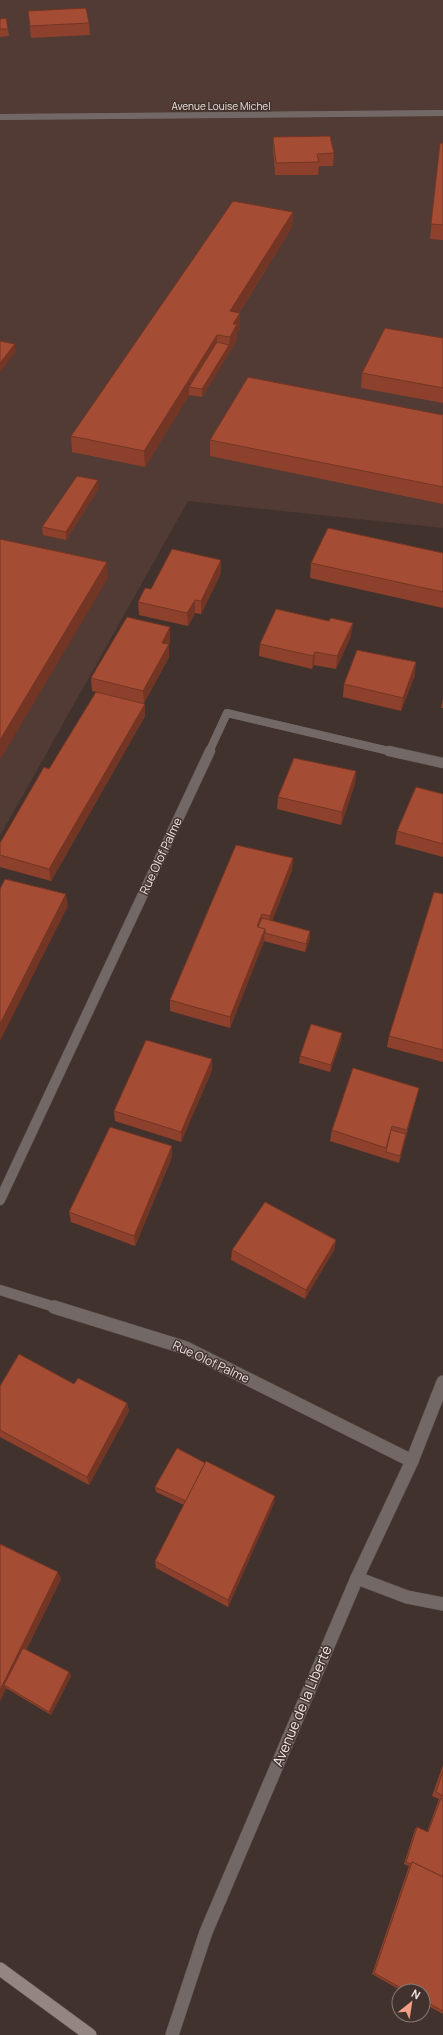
<svg xmlns="http://www.w3.org/2000/svg" width="443" height="2035" viewBox="0 0 443 2035" font-family="Manrope,sans-serif">
	<style>
		.built { fill: #513b34 }
		.lines { fill: none; stroke-linecap: round; stroke-linejoin: round }
		.minor-far3-casing { stroke: #5e4f4a; stroke-width: 6 }
		.minor-far2-casing { stroke: #5e4f4a; stroke-width: 8 }
		.minor-far1-casing { stroke: #5e4f4a; stroke-width: 11 }
		.minor-casing { stroke: #5e4f4a; stroke-width: 14 }
		.tertiary-casing { stroke: #5e4f4a; stroke-width: 14 }
		.secondary-casing { stroke: #5e4f4a; stroke-width: 14 }
		.minor-far3 { stroke: #726967; stroke-width: 6 }
		.minor-far2 { stroke: #726967; stroke-width: 8 }
		.minor-far1 { stroke: #726967; stroke-width: 10 }
		.minor { stroke: #726967; stroke-width: 13 }
		.tertiary { stroke: #726967; stroke-width: 13 }
		.secondary { stroke: #938582; stroke-width: 13 }
		.wall { fill: #8d412d }
		.shaded-wall { fill: #733524 }
		.building { fill: #a44c34; stroke: #733524 }
		.labels { text-anchor: middle; stroke-width: 3; stroke-linejoin: round; paint-order: stroke }
		.far-street-label { font-size: 10px; fill: #f2e7e4; stroke: #42322d }
		.street-label { font-size: 12px; fill: #f2e7e4; stroke: #42322d }
		.near-street-label { font-size: 14px; fill: #f2e7e4; stroke: #42322d }
	</style>
	<rect width="100%" height="100%" fill="#42322d"/>
	<polygon class="built" points="0,0 443,0 443,528 188,501 0,836"/>
	<g class="lines">
		<g class="minor-far3-casing">
			<polyline id="minor-far3" points="0,117 443,113"/>
		</g>
		<g class="minor-far2-casing">
			<polyline id="minor-far2" points="209,752 227,713 393,752"/>
		</g>
		<g class="minor-far1-casing">
			<g id="minor-far1">
				<polyline points="389,751 443,763"/>
				<polyline points="0,1200 210,751"/>
				<polyline points="0,1290 58,1308"/>
			</g>
		</g>
		<g class="minor-casing">
			<g id="minor">
				<polyline points="54,1307 186,1348 412,1461"/>
				<polyline points="357,1578 407,1597 443,1604"/>
			</g>
		</g>
		<g class="tertiary-casing">
			<polyline id="tertiary" points="172,2035 206,1932 357,1578 412,1461 443,1382"/>
		</g>
		<g class="secondary-casing">
			<polyline id="secondary" points="0,1969 90,2035"/>
		</g>
		<use href="#minor-far3" class="minor-far3"/>
		<use href="#minor-far2" class="minor-far2"/>
		<use href="#minor-far1" class="minor-far1"/>
		<use href="#minor" class="minor"/>
		<use href="#tertiary" class="tertiary"/>
		<use href="#secondary" class="secondary"/>
	</g>
	<g class="wall">
		<polygon points="28,11 89,23 90,35 31,38"/>
		<polygon points="0,19 8,29 9,36 0,37"/>
		<polygon points="273,137 334,153 333,166 319,166 318,175 275,175 273,149"/>
		<polygon points="440,143 443,143 443,240 430,239"/>
		<polygon points="293,212 292,227 239,313 240,329 237,332 237,340 202,397 189,395 145,467 72,452 71,436"/>
		<polygon points="443,338 443,403 361,388 362,373"/>
		<polygon points="443,415 443,504 210,456 210,440"/>
		<polygon points="99,488 66,540 43,535 42,527"/>
		<polygon points="443,553 443,608 310,578 311,563"/>
		<polygon points="221,573 201,614 195,613 188,626 139,615 138,602 151,589"/>
		<polygon points="351,636 336,669 314,665 312,669 259,656 260,644"/>
		<polygon points="170,640 169,644 169,657 144,703 145,716 51,881 0,867 0,843 49,769 96,692 92,691 91,678"/>
		<polygon points="415,675 401,711 343,697 344,684"/>
		<polygon points="443,698 443,708 441,708"/>
		<polygon points="356,771 355,784 341,825 277,809 278,797"/>
		<polygon points="443,794 443,857 395,844 397,831"/>
		<polygon points="293,858 292,870 272,921 310,938 305,952 264,941 230,1028 170,1011 170,1000"/>
		<polygon points="443,894 443,1062 387,1047 389,1036"/>
		<polygon points="341,1040 330,1072 299,1063 300,1056"/>
		<polygon points="212,1070 181,1142 115,1121 114,1111"/>
		<polygon points="419,1088 416,1099 399,1163 330,1141 332,1130"/>
		<polygon points="172,1157 135,1246 71,1222 69,1212"/>
		<polygon points="336,1240 334,1250 305,1299 231,1260 232,1250"/>
		<polygon points="74,1384 127,1403 129,1411 89,1485 0,1437 0,1386"/>
		<polygon points="155,1487 274,1503 228,1607 156,1568 155,1561 184,1505 156,1492"/>
		<polygon points="0,1544 61,1579 26,1650 69,1672 71,1676 51,1715 6,1688 0,1701"/>
		<polygon points="443,1765 443,2014 423,2003 423,1991 402,1991 372,1974 409,1866 404,1864 415,1829 417,1827 427,1832 439,1799 432,1796"/>
	</g>
	<g class="shaded-wall">
		<polygon points="293,212 292,227 230,327 230,311"/>
		<polygon points="240,313 240,329 237,332 237,340 202,397 202,389 229,345 230,337 233,324"/>
		<polygon points="217,335 217,350 189,387 189,395 145,467 144,451"/>
		<polygon points="15,344 16,352 0,372 0,363"/>
		<polygon points="98,480 99,488 66,540 66,532"/>
		<polygon points="221,560 221,573 201,614 201,601"/>
		<polygon points="107,562 108,578 0,760 0,740"/>
		<polygon points="195,600 195,613 188,626 187,613"/>
		<polygon points="353,623 351,636 336,669 337,656"/>
		<polygon points="170,627 170,640 167,646 169,644 169,657 144,703 143,691 162,643"/>
		<polygon points="315,652 314,665 312,669 313,656"/>
		<polygon points="416,662 415,675 401,711 403,698"/>
		<polygon points="145,704 145,716 51,881 49,869"/>
		<polygon points="356,771 355,784 341,825 342,812"/>
		<polygon points="293,858 292,870 269,928 270,916"/>
		<polygon points="66,894 68,906 0,1041 0,1024"/>
		<polygon points="262,914 262,926 259,932 257,926"/>
		<polygon points="265,929 264,941 230,1028 230,1017"/>
		<polygon points="310,931 310,938 305,952 306,944"/>
		<polygon points="342,1033 341,1040 330,1072 331,1065"/>
		<polygon points="212,1059 212,1070 181,1142 181,1132"/>
		<polygon points="419,1088 416,1099 399,1163 407,1130"/>
		<polygon points="172,1146 172,1157 135,1246 134,1236"/>
		<polygon points="336,1240 334,1250 305,1299 306,1290"/>
		<polygon points="127,1403 129,1411 89,1485 87,1477"/>
		<polygon points="275,1496 274,1503 228,1607 228,1600"/>
		<polygon points="58,1572 61,1579 7,1687 4,1685 6,1688 0,1701 0,1690"/>
		<polygon points="69,1672 71,1676 51,1715 49,1712"/>
	</g>
	<g class="building">
		<polygon points="86,8 89,23 30,26 28,11"/>
		<polygon points="6,18 8,29 0,29 0,19"/>
		<polygon points="330,136 334,153 317,154 319,162 276,163 273,137"/>
		<polygon points="440,143 443,143 443,225 431,224"/>
		<polygon points="233,201 293,212 230,311 240,313 233,324 237,324 230,337 217,335 144,451 71,436"/>
		<polygon points="385,328 443,338 443,388 362,373"/>
		<polygon points="0,341 15,344 0,363"/>
		<polygon points="217,342 229,345 202,389 189,387"/>
		<polygon points="248,377 443,415 443,487 210,440"/>
		<polygon points="77,476 98,480 66,532 42,527"/>
		<polygon points="328,528 443,553 443,592 311,563"/>
		<polygon points="0,539 107,562 0,740"/>
		<polygon points="172,549 221,560 201,601 195,600 187,613 138,602 145,588 151,589"/>
		<polygon points="276,609 329,621 331,618 353,623 337,656 315,652 313,656 260,644"/>
		<polygon points="127,617 170,627 162,643 169,644 143,691 91,678"/>
		<polygon points="357,650 416,662 403,698 344,684"/>
		<polygon points="96,692 145,704 49,869 0,855 0,843 44,767 49,769"/>
		<polygon points="294,758 356,771 342,812 278,797"/>
		<polygon points="416,787 443,794 443,844 397,831"/>
		<polygon points="236,845 293,858 270,916 262,914 257,926 265,929 230,1017 170,1000"/>
		<polygon points="5,879 66,894 0,1024 0,889"/>
		<polygon points="434,892 443,894 443,1050 389,1036"/>
		<polygon points="262,918 310,931 306,944 265,933 265,929 258,927"/>
		<polygon points="311,1024 342,1033 331,1065 300,1056"/>
		<polygon points="146,1040 212,1059 181,1132 114,1111"/>
		<polygon points="353,1068 419,1088 407,1130 392,1126 386,1148 332,1130"/>
		<polygon points="110,1127 172,1146 134,1236 69,1212"/>
		<polygon points="391,1130 406,1134 400,1156 386,1152"/>
		<polygon points="265,1202 336,1240 306,1290 232,1250"/>
		<polygon points="19,1354 74,1384 78,1378 127,1403 87,1477 0,1430 0,1386"/>
		<polygon points="177,1448 205,1463 186,1501 155,1487"/>
		<polygon points="206,1461 275,1496 228,1600 155,1561"/>
		<polygon points="0,1544 58,1572 0,1690"/>
		<polygon points="23,1648 69,1672 49,1712 4,1685"/>
		<polygon points="443,1771 443,1796 436,1792"/>
		<polygon points="441,1798 443,1799 443,1877 412,1862 411,1864 406,1862 417,1827 428,1832"/>
		<polygon points="412,1862 443,1877 443,2011 423,2000 423,1991 407,1991 374,1973"/>
	</g>
	<g class="labels">
		<g class="far-street-label">
			<text x="221" y="110">Avenue Louise Michel</text>
		</g>
		<g class="street-label">
			<text transform="translate(161 856) rotate(-65)" y="4">Rue Olof Palme</text>
			<text transform="translate(211 1362) rotate(25)" y="4">Rue Olof Palme</text>
		</g>
		<g class="near-street-label">
			<text transform="translate(302 1706) rotate(-67)" y="5">Avenue de la Liberté</text>
		</g>
	</g>
	<g transform="translate(411 2003) rotate(30)"><circle r="19" fill="#42322d" stroke="#887a76"/>
	<path d="M0-3L7 15L0 10L-7 15Z" fill="#f49e87"/>
	<text y="-6" font-size="11" font-weight="bold" text-anchor="middle" fill="#f2e7e4">N</text>
	</g>
</svg>
